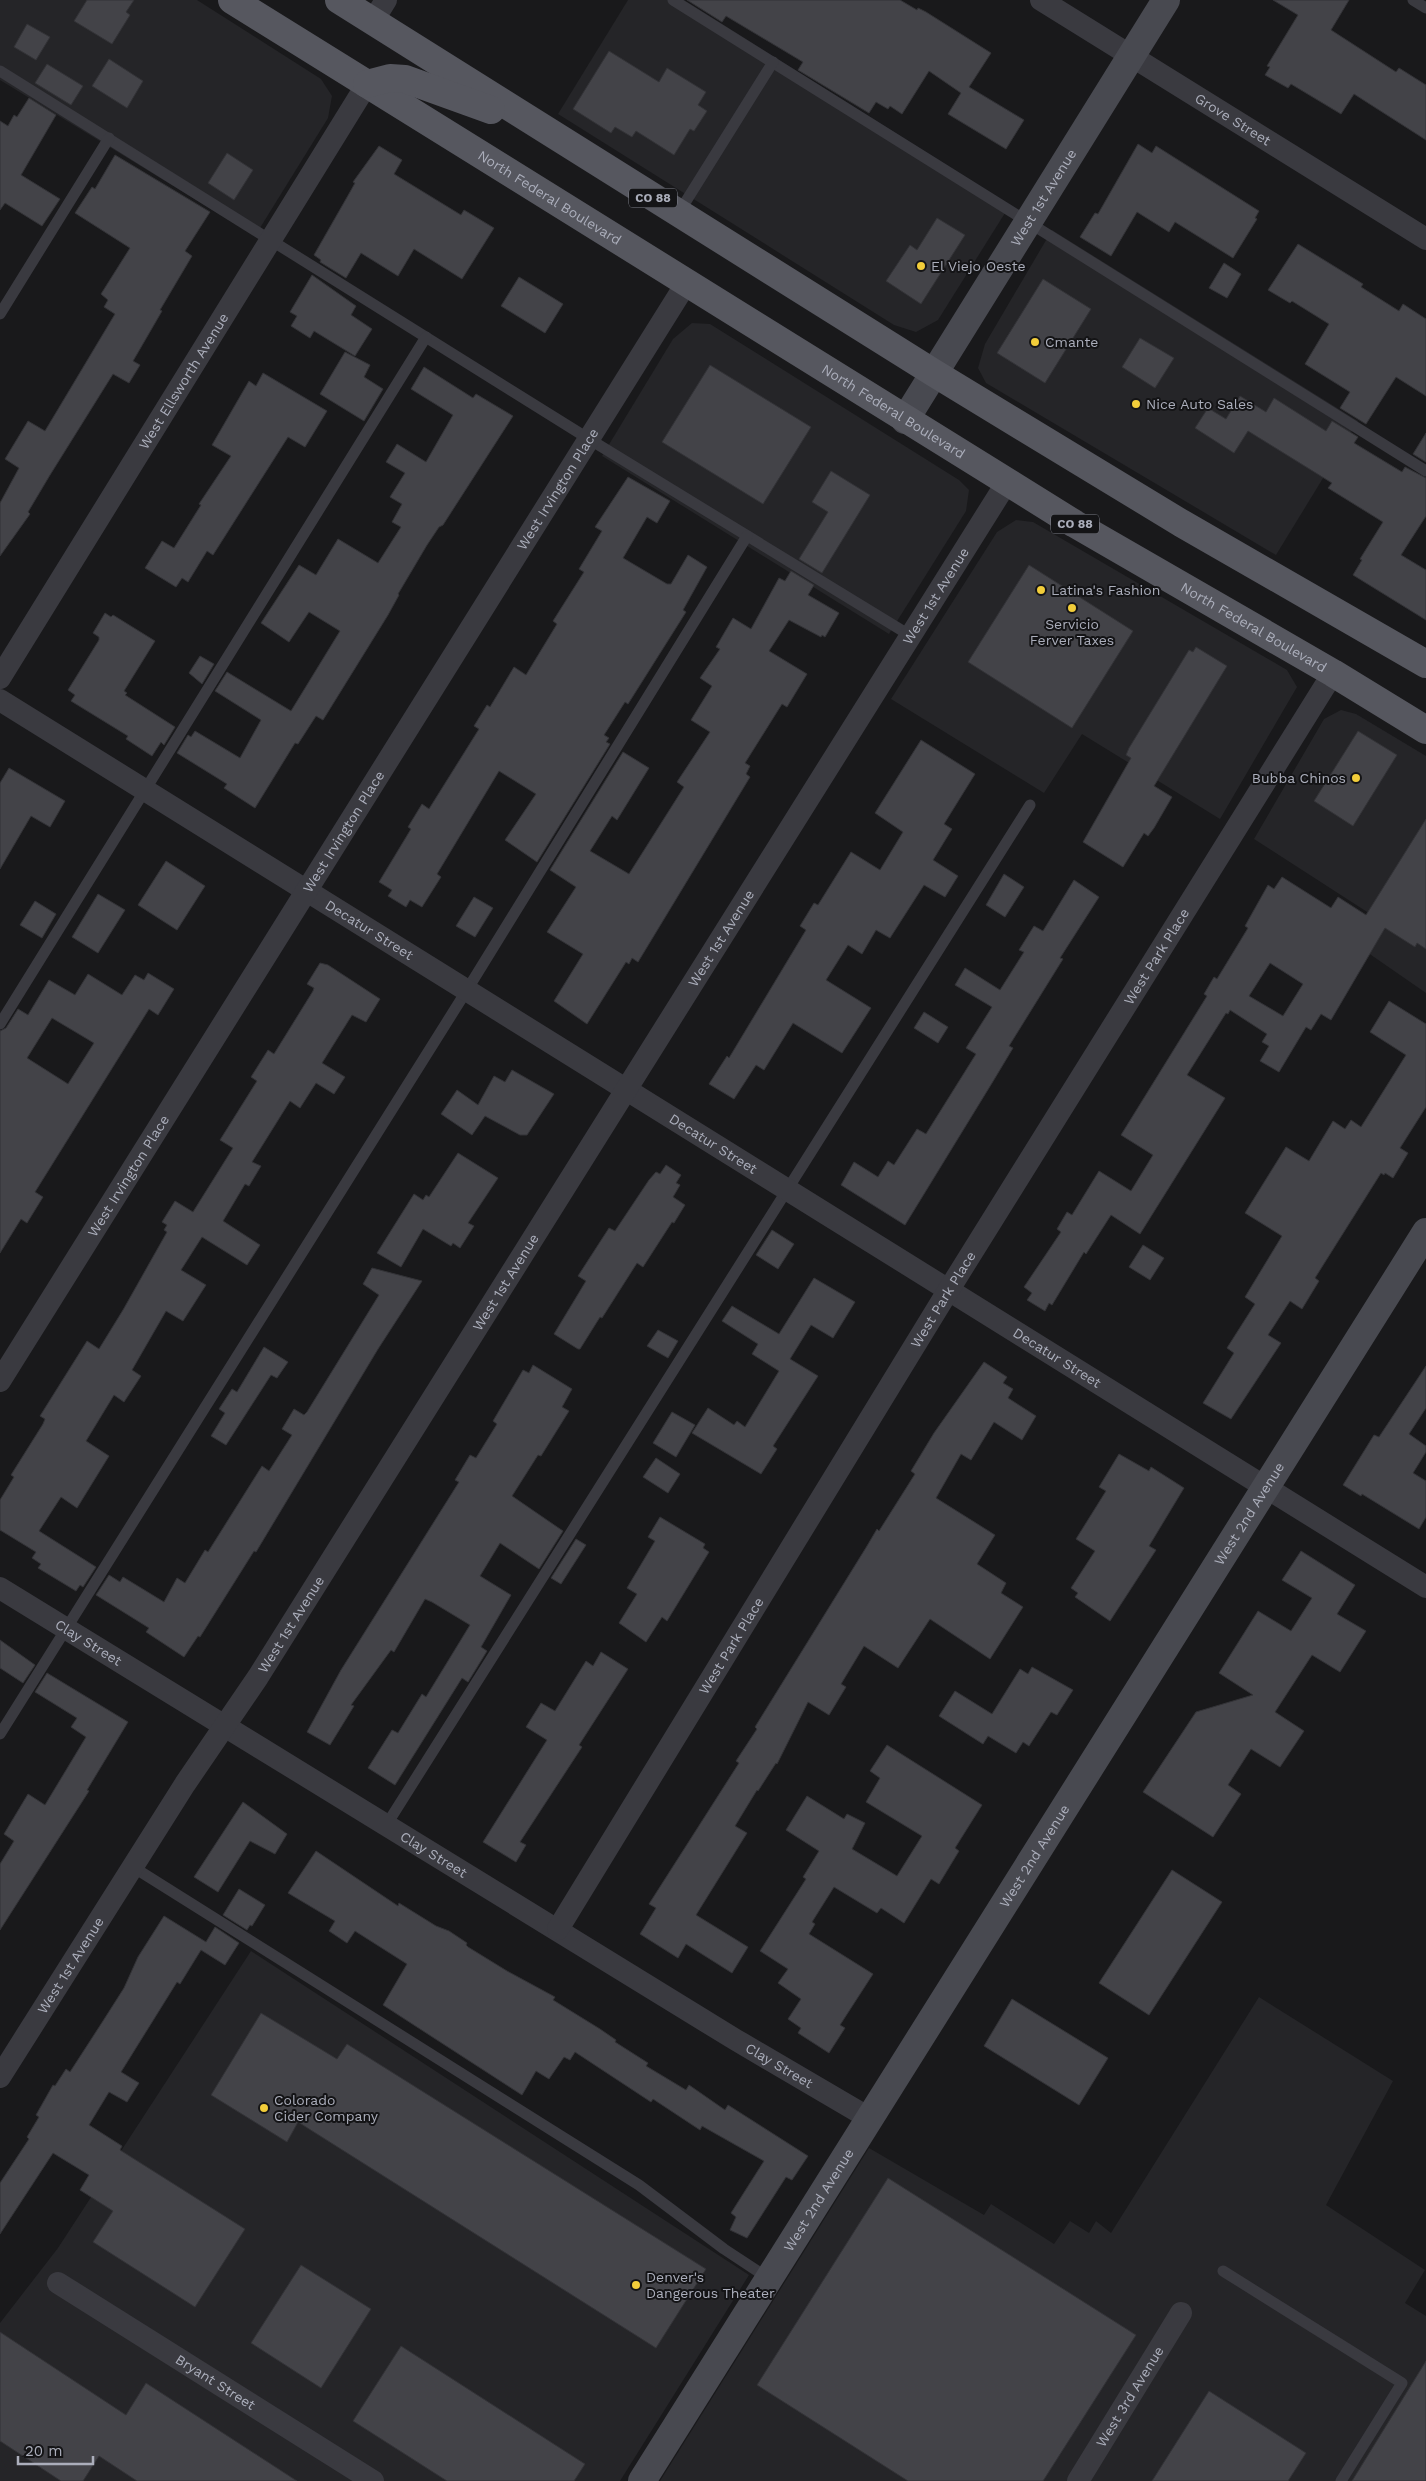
<svg xmlns="http://www.w3.org/2000/svg" width="1426" height="2481" viewBox="0 0 1426 2481" font-family="'Work Sans',sans-serif">
	<style>
		.built { fill: #252528 }
		.building { fill: #434348; stroke: #333337; fill-rule: evenodd }
		.lines { fill: none; stroke-linecap: round; stroke-linejoin: round }
		.lane { stroke: #3a3a40; stroke-width: 11 }
		.street { stroke: #3a3a40; stroke-width: 22 }
		.secondary { stroke: #484950; stroke-width: 28 }
		.primary { stroke: #56575f; stroke-width: 28 }
		.poi-dot { fill: #f2cd3a; stroke: #141416; stroke-width: 2 }
		.labels { text-anchor: middle; stroke-width: 4; stroke-linejoin: round; paint-order: stroke }
		.shield { fill: #141416; stroke: #7e808a; stroke-width: 1 }
		.shield-label { font-size: 12px; font-weight: bold; fill: #abaebb }
		.street-label { font-size: 14px; fill: #abaebb; stroke: #141416 }
		.poi-label { font-size: 14px; fill: #abaebb; stroke: #141416; text-anchor: start }
	</style>
	<rect width="100%" height="100%" fill="#19191b"/>
	<g class="built">
		<polygon points="0,0 197,0 321,79 332,96 328,118 255,236 0,80"/>
		<polygon points="628,0 684,0 1010,205 938,320 916,332 894,325 558,114"/>
		<polygon points="1052,230 1358,421 1276,555 986,383 978,368 985,344"/>
		<polygon points="692,323 710,324 959,480 969,490 966,511 889,634 602,456 673,339"/>
		<polygon points="1016,520 1033,522 1287,670 1297,687 1220,819 1082,734 1044,793 891,699 997,532"/>
		<polygon points="1341,710 1356,714 1426,756 1426,993 1361,948 1378,919 1254,839 1324,719"/>
		<polygon points="251,1951 749,2275 620,2481 0,2481 0,2323 58,2248"/>
		<polygon points="1259,1997 1393,2081 1326,2205 1425,2270 1405,2303 1426,2316 1426,2481 660,2481 869,2148 984,2215 991,2204 1054,2244 1070,2221 1089,2233 1096,2221 1111,2233"/>
	</g>
	<g class="building">
		<polygon points="87,0 134,0 126,12 130,15 112,44 74,21"/>
		<polygon points="687,0 900,0 917,10 918,8 926,12 991,53 969,87 1024,120 1006,149 948,114 961,93 929,71 902,114 890,106 888,109 876,102 869,113 798,70 803,62 726,16 722,22"/>
		<polygon points="1273,0 1349,0 1331,30 1396,72 1399,68 1426,85 1426,140 1354,94 1341,114 1291,84 1288,88 1265,75 1270,67 1267,66 1298,15"/>
		<polygon points="27,24 50,37 36,60 14,47"/>
		<polygon points="609,51 659,82 667,68 706,92 698,105 707,111 694,131 690,129 674,155 636,131 632,137 615,127 611,133 573,109"/>
		<polygon points="109,59 143,81 127,108 92,86"/>
		<polygon points="47,64 83,86 71,105 35,83"/>
		<polygon points="29,98 56,115 21,175 60,199 42,226 5,203 0,210 0,121 8,126 14,115 17,117"/>
		<polygon points="1138,144 1152,153 1156,146 1259,211 1255,218 1257,219 1233,258 1175,222 1169,232 1137,212 1111,256 1080,237 1095,213 1098,214"/>
		<polygon points="379,146 402,160 394,174 461,215 464,210 494,228 462,279 414,249 398,276 361,253 346,278 320,262 321,260 314,255 350,192 355,183 353,182"/>
		<polygon points="227,153 253,170 234,200 208,183"/>
		<polygon points="115,155 210,212 185,251 192,256 160,310 162,311 133,361 140,365 129,383 113,374 50,475 28,512 30,514 0,556 0,503 19,468 5,459 28,421 45,431 115,314 104,307 108,300 101,294 130,248 75,213 92,187 95,189"/>
		<polygon points="937,218 965,235 921,304 886,281 910,245 917,250"/>
		<polygon points="1298,244 1363,284 1361,287 1399,311 1403,304 1426,319 1426,396 1396,377 1366,424 1340,408 1350,392 1305,364 1329,324 1292,301 1290,303 1268,290"/>
		<polygon points="1224,263 1241,274 1227,298 1209,288"/>
		<polygon points="312,275 356,306 351,315 372,329 355,356 314,331 310,338 291,326 297,316 290,312"/>
		<polygon points="519,277 563,304 545,333 501,306"/>
		<polygon points="1043,279 1091,309 1045,383 997,353"/>
		<polygon points="1140,338 1174,358 1155,388 1122,367"/>
		<polygon points="345,352 370,365 364,377 383,389 364,421 320,394"/>
		<polygon points="710,365 811,427 763,504 662,442"/>
		<polygon points="424,367 473,398 476,394 513,416 443,525 439,527 427,545 398,594 399,595 388,615 323,720 316,716 298,744 295,743 255,808 224,788 227,784 177,753 188,735 191,737 195,731 240,758 261,720 215,691 227,672 291,711 340,631 309,612 289,642 261,623 299,565 316,575 338,539 378,563 401,527 392,522 402,504 390,497 405,473 386,462 397,444 426,462 453,415 411,389"/>
		<polygon points="263,373 327,411 305,447 288,437 213,555 207,551 188,582 182,578 176,587 145,568 162,541 174,548 201,505 199,504 231,456 212,445 249,381 256,386"/>
		<polygon points="1240,396 1266,412 1274,398 1326,431 1332,421 1358,437 1354,443 1402,472 1405,467 1426,478 1426,516 1401,555 1426,570 1426,620 1353,575 1362,560 1360,559 1383,522 1328,488 1332,483 1248,431 1234,453 1195,428 1208,408 1226,419"/>
		<polygon points="1426,433 1426,462 1413,454"/>
		<polygon points="831,471 870,495 822,573 799,559 828,512 812,502"/>
		<polygon points="628,477 670,501 657,523 647,517 623,558 667,584 671,584 688,555 707,567 683,610 686,612 628,704 625,702 604,735 609,738 606,742 610,744 537,862 505,840 536,794 499,771 437,874 441,877 422,907 410,900 406,907 388,896 392,890 379,882 411,829 408,827 422,804 429,809 479,729 474,726 487,705 490,707 514,667 526,675 557,624 553,621 584,572 579,569 602,531 595,527"/>
		<polygon points="1029,565 1133,631 1072,728 968,662"/>
		<polygon points="791,571 814,585 808,595 839,613 825,637 822,635 821,637 789,620 769,651 807,674 787,707 782,704 745,763 750,766 746,774 750,777 638,962 632,958 629,964 626,962 587,1024 554,1001 583,954 547,932 576,887 550,870 623,752 649,768 617,820 612,816 590,851 629,874 684,787 677,782 710,732 691,720 712,686 700,678 720,649 716,647 733,618 751,629 779,578 785,581"/>
		<polygon points="105,613 111,617 113,615 155,641 124,691 127,693 125,695 175,727 164,745 161,742 152,756 126,739 128,736 71,701 75,695 68,690 99,640 99,637 93,633"/>
		<polygon points="1196,647 1227,666 1154,786 1172,797 1154,828 1148,836 1144,833 1123,867 1083,842 1131,758 1126,755 1129,748 1189,650 1193,652"/>
		<polygon points="200,656 214,664 202,684 189,673"/>
		<polygon points="1358,731 1397,755 1353,826 1314,801"/>
		<polygon points="921,740 975,774 944,824 952,829 933,860 958,876 945,897 924,885 890,938 876,930 862,954 848,945 826,980 871,1008 842,1053 793,1023 764,1070 756,1065 734,1099 709,1084 727,1056 729,1058 806,930 800,926 814,903 818,905 851,852 880,870 903,832 875,813"/>
		<polygon points="9,768 65,801 50,827 31,816 0,869 0,783"/>
		<path d="M1426 819V949L1417 943 1415 947 1385 928 1331 1020 1321 1014 1311 1030 1306 1027 1279 1072 1260 1061 1269 1046 1262 1042 1267 1034 1230 1010 1228 1014 1226 1013 1187 1075 1225 1098 1140 1234 1111 1215 1086 1254 1084 1252 1052 1305 1049 1303 1045 1311 1027 1300 1032 1293 1024 1287 1061 1232 1057 1229 1067 1212 1072 1215 1099 1171 1131 1191 1153 1155 1121 1135 1207 996 1204 994 1214 977 1217 979 1248 928 1245 926 1268 885 1274 889 1282 877 1331 908 1338 897 1366 915ZM1270 963 1303 984 1283 1016 1249 996Z"/>
		<polygon points="166,861 205,886 177,930 138,905"/>
		<polygon points="1004,874 1024,887 1005,917 986,905"/>
		<polygon points="1074,880 1099,897 1060,958 1063,959 1009,1046 1013,1048 992,1083 905,1225 841,1185 854,1162 878,1177 888,1161 894,1165 917,1129 926,1134 976,1054 966,1048 992,1007 955,985 965,968 1000,990 1024,952 1019,950 1034,926 1043,931"/>
		<polygon points="98,894 125,910 98,953 72,937"/>
		<polygon points="474,897 493,908 475,937 456,926"/>
		<polygon points="35,901 56,914 42,938 20,925"/>
		<polygon points="320,963 328,965 380,999 366,1022 352,1015 322,1063 345,1077 334,1094 316,1083 300,1108 290,1101 252,1162 261,1166 249,1186 245,1184 223,1221 260,1245 247,1265 202,1237 181,1270 206,1285 183,1321 166,1311 132,1370 141,1376 124,1402 114,1395 86,1441 109,1456 77,1508 61,1497 39,1531 96,1567 83,1587 80,1585 76,1591 38,1568 41,1564 32,1558 36,1552 0,1530 0,1500 14,1477 11,1475 43,1424 45,1419 40,1416 87,1341 99,1349 123,1310 167,1232 164,1230 167,1225 162,1222 175,1201 193,1212 233,1148 220,1140 257,1081 251,1077 268,1050 274,1054 313,991 314,988 307,984"/>
		<path d="M148 973 174 989 158 1015 149 1009 35 1192 43 1197 27 1223 21 1219 0 1253V1031L6 1028 18 1009 28 1015 49 980 75 995 88 974 122 995 135 975 144 980ZM52 1018 94 1043 68 1084 27 1058Z"/>
		<polygon points="1389,1001 1426,1024 1426,1107 1400,1148 1408,1153 1393,1178 1385,1173 1384,1175 1381,1173 1315,1278 1319,1281 1302,1309 1290,1301 1268,1335 1281,1343 1231,1419 1203,1403 1234,1353 1227,1348 1255,1304 1245,1297 1282,1236 1245,1213 1286,1147 1309,1161 1333,1121 1345,1129 1351,1120 1361,1127 1406,1055 1370,1032"/>
		<polygon points="924,1012 948,1027 938,1043 914,1028"/>
		<polygon points="512,1070 554,1094 527,1135 520,1135 485,1116 472,1135 441,1114 457,1090 478,1105 494,1076 505,1082"/>
		<polygon points="458,1153 498,1178 468,1223 474,1226 460,1248 453,1243 451,1246 423,1229 401,1267 377,1253 414,1194 423,1200 426,1195 429,1197"/>
		<polygon points="666,1165 681,1175 676,1183 680,1185 673,1197 685,1205 674,1223 672,1222 643,1267 637,1263 602,1318 600,1317 580,1349 578,1349 554,1334 586,1281 578,1276 609,1228 615,1231 649,1180 656,1172 660,1174"/>
		<polygon points="772,1230 794,1244 778,1269 756,1255"/>
		<polygon points="1143,1245 1164,1258 1150,1280 1129,1267"/>
		<polygon points="372,1268 422,1281 378,1349 256,1552 254,1551 200,1637 198,1636 184,1657 146,1632 149,1628 96,1595 109,1575 120,1582 123,1577 164,1602 177,1578 185,1583 205,1550 208,1552 262,1466 269,1471 292,1435 282,1429 294,1409 304,1415 307,1412 379,1295 363,1284"/>
		<polygon points="814,1278 855,1302 833,1338 811,1325 790,1359 818,1376 773,1446 777,1449 761,1474 692,1433 708,1408 734,1425 737,1421 745,1427 779,1371 752,1354 758,1344 722,1321 732,1306 779,1334"/>
		<polygon points="658,1330 678,1341 668,1358 647,1346"/>
		<polygon points="264,1347 288,1362 277,1378 271,1375 226,1445 211,1436 225,1413 219,1409 232,1389 237,1392"/>
		<polygon points="984,1362 1007,1377 1003,1383 1013,1389 1008,1398 1036,1416 1022,1440 994,1422 971,1460 961,1454 936,1498 995,1535 977,1564 1006,1583 1001,1593 1023,1607 990,1659 930,1619 898,1668 864,1646 841,1684 846,1687 829,1715 808,1702 777,1764 776,1763 758,1791 757,1790 735,1826 747,1833 696,1915 748,1947 732,1973 686,1944 678,1958 640,1934 656,1908 649,1904 739,1763 736,1761 757,1729 755,1727 867,1546 877,1529 879,1531 915,1474 911,1471 934,1433"/>
		<polygon points="533,1365 572,1389 562,1407 569,1411 541,1456 538,1455 512,1496 563,1531 539,1569 500,1543 480,1576 511,1595 481,1647 487,1651 468,1682 462,1678 395,1785 368,1768 392,1730 398,1733 422,1694 426,1697 470,1625 432,1602 425,1599 394,1652 391,1650 351,1705 354,1706 330,1745 307,1732 341,1670 459,1482 455,1480 470,1455 476,1458 497,1424 493,1421 523,1370 529,1373"/>
		<polygon points="1426,1366 1426,1408 1409,1434 1426,1446 1426,1452 1413,1473 1426,1481 1426,1517 1419,1529 1362,1494 1361,1496 1343,1485 1374,1435 1379,1437"/>
		<polygon points="672,1412 695,1425 676,1457 653,1443"/>
		<polygon points="1119,1454 1149,1471 1151,1467 1184,1488 1149,1546 1156,1550 1110,1621 1075,1597 1078,1593 1071,1588 1095,1551 1076,1539 1106,1491 1099,1487"/>
		<polygon points="656,1458 680,1474 668,1493 643,1477"/>
		<polygon points="660,1517 705,1544 703,1548 709,1552 667,1621 662,1617 646,1642 619,1623 637,1594 627,1588 655,1541 648,1537"/>
		<polygon points="576,1539 586,1545 561,1584 551,1578"/>
		<polygon points="1301,1551 1355,1585 1337,1614 1366,1631 1340,1672 1312,1655 1275,1712 1304,1731 1280,1767 1251,1749 1228,1785 1241,1794 1213,1837 1143,1792 1196,1712 1253,1695 1219,1673 1258,1611 1291,1631 1312,1598 1282,1580"/>
		<polygon points="0,1640 35,1665 23,1683 0,1668"/>
		<polygon points="601,1652 628,1669 579,1745 582,1747 520,1842 526,1845 516,1862 483,1842 547,1740 526,1727 541,1703 555,1711 586,1661 593,1666"/>
		<polygon points="1032,1667 1073,1690 1057,1715 1051,1712 1029,1746 1023,1742 1016,1753 988,1736 983,1744 939,1716 955,1691 992,1714 1020,1669 1028,1674"/>
		<polygon points="47,1673 128,1722 87,1790 89,1791 0,1930 0,1864 14,1841 4,1834 28,1794 45,1805 86,1737 71,1727 77,1718 35,1692"/>
		<polygon points="887,1745 982,1805 955,1848 959,1851 939,1884 931,1879 904,1923 881,1908 877,1913 834,1887 812,1922 815,1924 809,1934 873,1974 840,2025 845,2028 829,2053 798,2033 801,2028 788,2019 801,1999 778,1983 788,1969 760,1951 806,1879 803,1877 819,1851 786,1830 807,1796 844,1819 847,1814 865,1823 852,1849 897,1876 922,1836 866,1802 880,1778 870,1771"/>
		<polygon points="243,1802 287,1834 275,1854 250,1841 218,1892 194,1877"/>
		<polygon points="316,1851 398,1906 399,1903 436,1926 449,1931 467,1943 466,1945 468,1947 507,1971 555,1997 553,2000 600,2029 616,2040 615,2042 648,2063 646,2066 686,2090 689,2085 725,2110 728,2105 808,2156 792,2180 786,2177 747,2238 730,2230 736,2217 731,2213 764,2161 702,2126 700,2130 653,2099 651,2102 575,2052 570,2060 564,2057 549,2079 536,2071 522,2095 383,2005 407,1964 355,1931 347,1943 329,1931 335,1921 288,1893"/>
		<polygon points="1172,1870 1222,1902 1149,2015 1099,1983"/>
		<polygon points="239,1889 265,1905 252,1926 250,1925 247,1930 223,1915"/>
		<polygon points="164,1916 206,1942 215,1927 239,1943 225,1965 201,1950 180,1984 177,1982 121,2072 139,2083 127,2102 109,2092 89,2125 122,2146 120,2150 245,2229 195,2307 93,2242 113,2211 80,2190 89,2175 53,2153 0,2234 0,2183 29,2139 27,2137 39,2117 36,2115 53,2085 55,2086 66,2069 70,2072 103,2021 124,1988 138,1957"/>
		<polygon points="1012,1999 1108,2058 1079,2105 984,2046"/>
		<polygon points="261,2013 337,2059 347,2044 706,2269 656,2348 298,2122 287,2142 211,2095"/>
		<polygon points="888,2178 1136,2335 1043,2481 908,2481 757,2385"/>
		<polygon points="301,2265 371,2309 321,2388 251,2343"/>
		<polygon points="0,2332 126,2415 146,2383 297,2481 137,2481 99,2456 83,2481 61,2481 0,2441"/>
		<polygon points="401,2346 585,2464 574,2481 447,2481 353,2421"/>
		<polygon points="1426,2361 1426,2481 1352,2481"/>
		<polygon points="1209,2391 1306,2453 1288,2481 1152,2481"/>
	</g>
	<g class="lines">
		<g class="lane">
			<polyline points="673,0 1426,471"/>
			<polyline points="1413,0 1426,8"/>
			<polyline points="0,71 589,439 911,636"/>
			<polyline points="678,214 773,62"/>
			<polyline points="0,314 109,138"/>
			<polyline points="0,1024 426,337"/>
			<polyline points="0,1734 467,990 747,536"/>
			<polyline points="387,1824 1030,805"/>
			<polyline points="133,1867 639,2185 724,2249 768,2278"/>
			<polyline points="1223,2271 1402,2383 1341,2481"/>
		</g>
		<g class="street">
			<path id="s1" d="M1041 0 1426 239"/>
			<polyline points="373,21 386,0"/>
			<path id="s2" d="M0 678 367 84"/>
			<path id="s3" d="M0 700 1426 1587"/>
			<path id="s4" d="M0 1381 687 282"/>
			<path id="s5" d="M0 1588 736 2040 869 2118"/>
			<path id="s6" d="M558 1929 948 1291 1333 673"/>
			<path id="s7" d="M0 2077 185 1784 258 1677 1007 482"/>
			<path id="s8" d="M58 2283 373 2481"/>
			<path id="s9" d="M1078 2481 1181 2313"/>
		</g>
		<g class="secondary">
			<path id="s10" d="M905 420 1166 0"/>
			<path id="s11" d="M642 2481 1426 1232"/>
		</g>
		<g class="primary">
			<path id="s12" d="M232 0 1075 524 1333 673 1426 730"/>
			<polyline points="339,0 934,373 1181,523 1426,664"/>
			<polyline points="367,84 390,78 405,79 491,110"/>
		</g>
	</g>
	<g class="poi-dot">
		<circle cx="921" cy="266" r="5"/>
		<circle cx="1035" cy="342" r="5"/>
		<circle cx="1136" cy="404" r="5"/>
		<circle cx="1041" cy="590" r="5"/>
		<circle cx="1072" cy="608" r="5"/>
		<circle cx="1356" cy="778" r="5"/>
		<circle cx="264" cy="2108" r="5"/>
		<circle cx="636" cy="2285" r="5"/>
	</g>
	<g class="labels">
		<g class="shield">
			<rect x="629" y="188.5" width="48" height="19" rx="4"/>
			<rect x="1051" y="514.5" width="48" height="19" rx="4"/>
		</g>
		<g class="shield-label">
			<text x="653" y="202">CO 88</text>
			<text x="1075" y="528">CO 88</text>
		</g>
		<g class="street-label">
			<text dy="5" stroke="none"><textPath href="#s1" startOffset="226">Grove Street</textPath></text>
			<text dy="5" stroke="none"><textPath href="#s12" startOffset="374">North Federal Boulevard</textPath></text>
			<text dy="5" stroke="none"><textPath href="#s10" startOffset="262">West 1st Avenue</textPath></text>
			<text dy="5" stroke="none"><textPath href="#s2" startOffset="349">West Ellsworth Avenue</textPath></text>
			<text dy="5" stroke="none"><textPath href="#s12" startOffset="779">North Federal Boulevard</textPath></text>
			<text dy="5" stroke="none"><textPath href="#s4" startOffset="1052">West Irvington Place</textPath></text>
			<text dy="5" stroke="none"><textPath href="#s7" startOffset="1752">West 1st Avenue</textPath></text>
			<text dy="5" stroke="none"><textPath href="#s12" startOffset="1199">North Federal Boulevard</textPath></text>
			<text dy="5" stroke="none"><textPath href="#s4" startOffset="648">West Irvington Place</textPath></text>
			<text dy="5" stroke="none"><textPath href="#s3" startOffset="435">Decatur Street</textPath></text>
			<text dy="5" stroke="none"><textPath href="#s7" startOffset="1348">West 1st Avenue</textPath></text>
			<text dy="5" stroke="none"><textPath href="#s6" startOffset="1142">West Park Place</textPath></text>
			<text dy="5" stroke="none"><textPath href="#s3" startOffset="840">Decatur Street</textPath></text>
			<text dy="5" stroke="none"><textPath href="#s4" startOffset="242">West Irvington Place</textPath></text>
			<text dy="5" stroke="none"><textPath href="#s7" startOffset="942">West 1st Avenue</textPath></text>
			<text dy="5" stroke="none"><textPath href="#s6" startOffset="738">West Park Place</textPath></text>
			<text dy="5" stroke="none"><textPath href="#s3" startOffset="1245">Decatur Street</textPath></text>
			<text dy="5" stroke="none"><textPath href="#s11" startOffset="1142">West 2nd Avenue</textPath></text>
			<text dy="5" stroke="none"><textPath href="#s7" startOffset="538">West 1st Avenue</textPath></text>
			<text dy="5" stroke="none"><textPath href="#s5" startOffset="104">Clay Street</textPath></text>
			<text dy="5" stroke="none"><textPath href="#s6" startOffset="332">West Park Place</textPath></text>
			<text dy="5" stroke="none"><textPath href="#s5" startOffset="509">Clay Street</textPath></text>
			<text dy="5" stroke="none"><textPath href="#s11" startOffset="738">West 2nd Avenue</textPath></text>
			<text dy="5" stroke="none"><textPath href="#s7" startOffset="132">West 1st Avenue</textPath></text>
			<text dy="5" stroke="none"><textPath href="#s5" startOffset="914">Clay Street</textPath></text>
			<text dy="5" stroke="none"><textPath href="#s11" startOffset="332">West 2nd Avenue</textPath></text>
			<text dy="5" stroke="none"><textPath href="#s8" startOffset="186">Bryant Street</textPath></text>
			<text dy="5" stroke="none"><textPath href="#s9" startOffset="99">West 3rd Avenue</textPath></text>
		</g>
		<g class="poi-label">
			<text x="931" y="271">El Viejo Oeste</text>
			<text x="1045" y="347">Cmante</text>
			<text x="1146" y="409">Nice Auto Sales</text>
			<text x="1051" y="595">Latina's Fashion</text>
			<text x="1072" y="629" text-anchor="middle">Servicio<tspan x="1072" dy="16">Ferver Taxes</tspan></text>
			<text x="1346" y="783" text-anchor="end">Bubba Chinos</text>
			<text x="274" y="2105">Colorado<tspan x="274" dy="16">Cider Company</tspan></text>
			<text x="646" y="2282">Denver's<tspan x="646" dy="16">Dangerous Theater</tspan></text>
		</g>
	</g>
	<path d="M18 2456v8h75v-8" fill="none" stroke="#abaebb" stroke-width="2.5"/>
	<text x="25" y="2456" font-size="15" fill="#abaebb" stroke="#141416" stroke-width="4" paint-order="stroke">20 m</text>
</svg>
